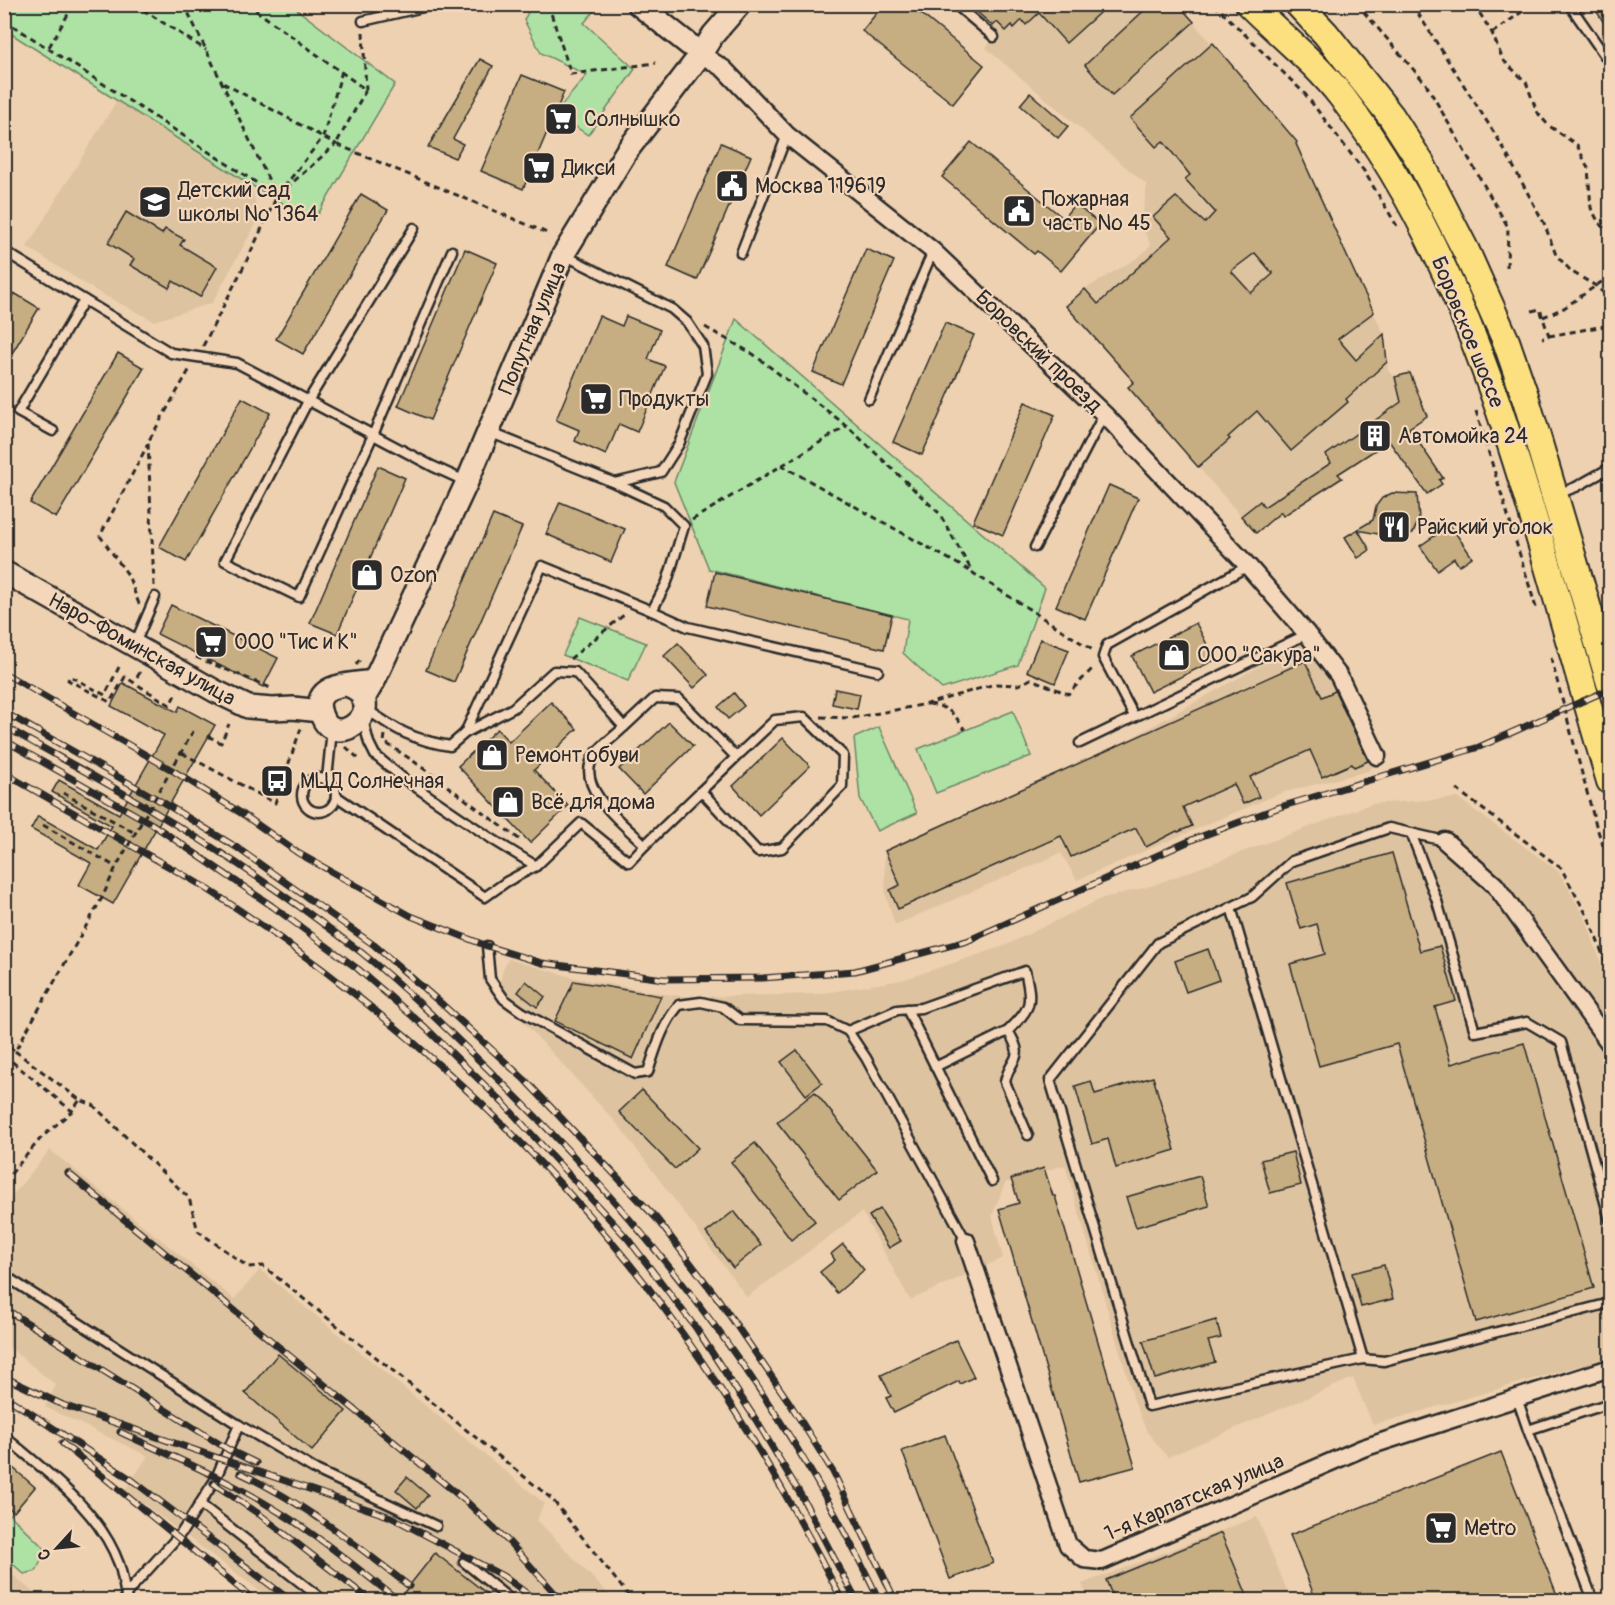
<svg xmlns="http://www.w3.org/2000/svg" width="1615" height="1605" viewBox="0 0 1615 1605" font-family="Pangolin,sans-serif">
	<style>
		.built { fill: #dec3a0 }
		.green { fill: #aee2a4; stroke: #6c8668; stroke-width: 1.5 }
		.building { fill: #c6ae82; stroke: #2b2b2b; stroke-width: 1.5; fill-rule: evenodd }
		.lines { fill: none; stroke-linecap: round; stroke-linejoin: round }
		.service-casing { stroke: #2b2b2b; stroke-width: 13 }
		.minor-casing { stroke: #2b2b2b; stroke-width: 21 }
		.tertiary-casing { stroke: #2b2b2b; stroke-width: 26 }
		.primary-casing { stroke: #2b2b2b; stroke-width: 30 }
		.path { stroke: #2b2b2b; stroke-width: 3; stroke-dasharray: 6 4.5; stroke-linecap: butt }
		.service { stroke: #f4d7ba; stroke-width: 8 }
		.minor { stroke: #f4d7ba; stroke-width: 16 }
		.tertiary { stroke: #f4d7ba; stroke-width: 21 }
		.primary { stroke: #fce080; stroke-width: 26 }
		.rail-casing { stroke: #2b2b2b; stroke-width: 7 }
		.rail { stroke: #f4d7ba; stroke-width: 4.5; stroke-dasharray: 14; stroke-linecap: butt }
		.path-bridge { stroke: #2b2b2b; stroke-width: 3; stroke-dasharray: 6 4.5; stroke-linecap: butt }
		.labels { text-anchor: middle; stroke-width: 4.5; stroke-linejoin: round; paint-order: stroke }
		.poi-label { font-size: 21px; fill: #2b2b2b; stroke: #f4d7ba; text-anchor: start }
		.street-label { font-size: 21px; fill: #2b2b2b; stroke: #f4d7ba }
	</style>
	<rect width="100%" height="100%" fill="#eed1b0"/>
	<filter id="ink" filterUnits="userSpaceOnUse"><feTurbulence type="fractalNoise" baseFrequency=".0167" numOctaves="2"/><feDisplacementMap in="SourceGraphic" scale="12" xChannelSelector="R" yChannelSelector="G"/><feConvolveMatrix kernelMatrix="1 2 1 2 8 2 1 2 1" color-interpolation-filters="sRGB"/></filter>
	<g filter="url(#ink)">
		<g class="built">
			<polygon points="968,5 1178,5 1297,142 1347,258 1384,334 1388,371 1395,377 1410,373 1427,416 1339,473 1342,478 1283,516 1274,518 1256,533 1128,387 1133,382 1066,306 1085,289 1139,257 1151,245 1141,225 1147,185 986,48 994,37 993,26"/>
			<polygon points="117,100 251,185 259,218 212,303 154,321 98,292 27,247"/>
			<polygon points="1301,643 1387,753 1368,771 1281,793 1077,880 1061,853 895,925 886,896 884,853 1056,780"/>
			<polygon points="1458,798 1559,872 1586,920 1610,989 1610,1357 1373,1425 1353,1378 1168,1457 1147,1432 1135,1403 1065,1165 1005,1183 992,1216 1003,1258 910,1300 862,1212 747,1297 620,1127 498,994 502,973 508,959 575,978 670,995 693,997 819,994 902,980 1004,946 1103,898 1151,886 1371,804"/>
			<polygon points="50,1150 234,1299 260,1270 544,1503 537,1520 614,1600 272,1600 125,1490 148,1456 45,1407 56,1385 5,1344 4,1206"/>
			<polygon points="1257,1517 1291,1600 1089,1600 1082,1584"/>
			<polygon points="4,1568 5,1568 42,1600 5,1600"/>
		</g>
		<g class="green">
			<polygon points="4,5 291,5 395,84 314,221 251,185 5,30"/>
			<polygon points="532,5 590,5 596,9 584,23 635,69 588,135 555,113 587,75 541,53 524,20"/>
			<polygon points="736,319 1045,588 1018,665 942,689 903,653 908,619 709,569 674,482"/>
			<polygon points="580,617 646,643 628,681 563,655"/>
			<polygon points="1013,711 1031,756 936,793 918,749"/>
			<polygon points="879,727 917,813 877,831 860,798 854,738"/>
			<polygon points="5,1510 46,1550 36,1571 24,1574 5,1557"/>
		</g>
		<g class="building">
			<polygon points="884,4 909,4 984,65 953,104 862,31"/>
			<polygon points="968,4 998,4 1008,13 1018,4 1109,4 1066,43 1039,13 1026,25 1022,20 1014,28 1012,25 1006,31 997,22 993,26"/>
			<polygon points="1151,4 1178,4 1194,22 1112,95 1085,65"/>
			<polygon points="1592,4 1611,4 1611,34"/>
			<path d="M1213 43 1297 142 1296 144 1356 276 1374 312 1338 339 1356 360 1384 334 1387 362 1346 399 1348 402 1291 451 1257 411 1228 437 1230 439 1198 467 1128 387 1134 382 1066 306 1085 289 1098 304 1171 237 1153 217 1176 197 1205 223 1215 212 1185 179 1190 175 1163 141 1156 147 1130 118ZM1255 253 1273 274 1251 293 1231 271Z"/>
			<polygon points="480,59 493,66 453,139 463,144 455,158 428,147"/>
			<polygon points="522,75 564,92 523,189 481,171"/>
			<polygon points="1030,93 1068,126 1058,138 1020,105"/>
			<polygon points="971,142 1063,218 1075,204 1100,224 1061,271 1037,251 1034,254 942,177"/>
			<polygon points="721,143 751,156 697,280 668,267"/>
			<polygon points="361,194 388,210 303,354 276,339"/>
			<polygon points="126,212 162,234 165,229 184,239 180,245 217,267 200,297 173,281 169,288 130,265 134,259 108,243"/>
			<polygon points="465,249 497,263 430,420 398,406"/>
			<polygon points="866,249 894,261 841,384 813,372"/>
			<polygon points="14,293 39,308 4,367 4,309"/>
			<polygon points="599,316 622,326 626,316 660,330 648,359 665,366 637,432 619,424 606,455 575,441 579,430 556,420"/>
			<polygon points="945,323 974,335 922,455 893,442"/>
			<polygon points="118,353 144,368 56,518 30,503"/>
			<polygon points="1410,373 1427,416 1409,428 1443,478 1439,480 1442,484 1427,494 1389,441 1338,474 1342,478 1283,516 1281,512 1256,533 1241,516 1260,501 1264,507 1331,463 1326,455 1401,402 1395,377"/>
			<polygon points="242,398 270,413 186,562 159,547"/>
			<polygon points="1025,402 1055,415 1003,535 973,522"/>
			<polygon points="378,466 405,478 337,634 310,623"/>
			<polygon points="1109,485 1138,498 1085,619 1056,606"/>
			<polygon points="1392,493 1417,494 1419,519 1413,533 1398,538 1358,530 1370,550 1358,558 1345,537 1373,520 1376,506 1382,498"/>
			<polygon points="560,502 625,529 611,562 546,534"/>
			<polygon points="493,515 522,527 454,682 426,670"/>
			<polygon points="1450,525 1472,557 1459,566 1454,558 1437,570 1420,546"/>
			<polygon points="715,572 892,615 884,649 707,606"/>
			<polygon points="171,605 278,658 263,687 157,634"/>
			<polygon points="1196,623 1215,660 1150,692 1132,656"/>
			<polygon points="1040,639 1069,650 1055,683 1027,671"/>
			<polygon points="678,643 708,675 694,688 664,656"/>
			<polygon points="1305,661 1322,697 1335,691 1368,761 1354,767 1352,764 1322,777 1310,750 1250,777 1259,797 1243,804 1234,784 1183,807 1192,826 1178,832 1177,831 1146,847 1136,828 1071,857 1061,836 898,909 890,890 900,885 885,851"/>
			<polygon points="123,683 177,712 180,706 215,725 113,904 79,885 91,863 31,829 38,816 98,850 112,826 52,792 59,780 119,814 164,735 111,706"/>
			<polygon points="835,689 860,694 857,709 832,704"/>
			<polygon points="734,693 744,706 728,719 718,707"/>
			<polygon points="551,702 577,729 534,770 568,806 530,843 458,766 497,729 509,742"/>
			<polygon points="669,722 693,746 643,794 619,769"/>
			<polygon points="783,738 810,766 759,815 733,786"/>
			<polygon points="1392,853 1420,951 1440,946 1456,1001 1435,1007 1451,1064 1524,1043 1594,1288 1476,1322 1397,1044 1319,1066 1290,964 1325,954 1317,924 1301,929 1287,883"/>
			<polygon points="1208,949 1219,980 1186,992 1175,961"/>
			<polygon points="526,981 545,997 537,1007 518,992"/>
			<polygon points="574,981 661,996 633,1059 555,1021"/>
			<polygon points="797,1050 822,1083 806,1095 781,1062"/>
			<polygon points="1153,1077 1175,1150 1116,1168 1108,1139 1092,1144 1075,1086 1091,1081 1095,1094"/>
			<polygon points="642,1090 698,1148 675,1169 619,1112"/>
			<polygon points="815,1092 877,1170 839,1200 777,1122"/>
			<polygon points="755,1143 815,1221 791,1240 731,1162"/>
			<polygon points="1293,1152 1301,1185 1270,1193 1261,1160"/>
			<polygon points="1044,1168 1053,1196 1055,1196 1135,1467 1079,1482 999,1209 1019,1203 1011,1179"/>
			<polygon points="1200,1176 1209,1206 1136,1227 1126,1197"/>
			<polygon points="880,1209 901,1241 889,1248 869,1216"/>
			<polygon points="734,1211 761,1245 733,1268 706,1233"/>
			<polygon points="843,1244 864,1270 837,1293 820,1272 835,1260 831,1254"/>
			<polygon points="1384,1265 1393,1299 1361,1307 1352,1273"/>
			<polygon points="1216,1320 1221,1338 1208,1341 1215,1362 1155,1379 1143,1341"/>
			<polygon points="956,1340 974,1377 960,1384 959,1381 894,1413 886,1398 891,1396 881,1375"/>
			<polygon points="278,1354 346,1411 312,1451 245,1393"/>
			<polygon points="945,1435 993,1563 950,1579 902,1451"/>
			<polygon points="1501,1452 1559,1600 1316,1600 1290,1535"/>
			<polygon points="4,1460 35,1487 14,1512 4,1504"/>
			<polygon points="407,1477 428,1495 417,1508 396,1490"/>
			<polygon points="1221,1533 1249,1600 1114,1600 1106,1580"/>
			<polygon points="435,1553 495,1600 398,1600"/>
		</g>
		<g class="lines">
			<g class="service-casing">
				<g id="service">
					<polyline points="955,4 994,37"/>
					<polyline points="1569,4 1610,63"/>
					<polyline points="363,21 436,4"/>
					<polyline points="414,228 308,401 225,561 299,597 373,435 452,251"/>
					<polyline points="4,251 171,353 237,363 432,466 467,482"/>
					<polyline points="741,253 787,135"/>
					<polyline points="564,255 672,309 687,322 703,346 707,374 679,444 661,472 615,483"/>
					<polyline points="869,399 933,251"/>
					<polyline points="53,431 18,412 84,300"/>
					<polyline points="1557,494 1576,487 1610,468"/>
					<polyline points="1035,547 1104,414"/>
					<polyline points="652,611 688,627 878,671"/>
					<polyline points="134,646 155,597"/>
					<path d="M365 708C395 730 414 740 450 746L465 733 542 566 652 611 667 582 684 526 664 506 615 483 489 432"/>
					<polyline points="1134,716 1103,657 1107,645 1248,566"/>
					<polyline points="363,720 369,743 375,755 404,779 492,839 536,866"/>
					<path d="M624 727C615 736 601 745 594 756 573 787 626 826 645 845L701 791"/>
					<polyline points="465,733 513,708 554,671 575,672 624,727 655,698 679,699 736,757 775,720 804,717 843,755 842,786 782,848 758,852 701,791 736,757"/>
					<polyline points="1080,743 1307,634"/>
					<circle cx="319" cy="795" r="17"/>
					<polyline points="327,779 332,729"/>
					<polyline points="336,796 485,897 506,882 536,866 581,823 629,862 645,845"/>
					<polyline points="1411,833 1437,901 1475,1032 1527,1022 1561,1042 1610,1220"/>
					<polyline points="1231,907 1363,1359 1149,1406 1050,1080 1158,943 1252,897 1292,861 1389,828 1445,841"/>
					<path d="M487 946 490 979 504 999 522 1012 635 1074 648 1072C656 1048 662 1025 679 1005L701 1002 723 1007 740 1020 827 1021 848 1031 866 1058 966 1241"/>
					<polyline points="907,1009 992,1181"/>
					<path d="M848 1031 897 1010 921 1008 1025 971C1033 1004 1031 1008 1008 1031"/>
					<path d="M935 1067 1008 1031C1027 1061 1010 1056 1005 1082L1028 1135"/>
					<polyline points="10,1279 239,1425 316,1470 436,1526"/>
					<polyline points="1363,1359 1384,1361 1610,1303"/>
					<polyline points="1517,1398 1528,1430 1610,1403"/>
					<polyline points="1528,1430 1593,1600"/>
					<path d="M4 1436C46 1472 99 1509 119 1564 123 1575 124 1589 127 1600"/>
					<polyline points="200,1504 323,1600"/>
					<polyline points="464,1562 511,1600"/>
					<polyline points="126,1594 182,1532 215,1480 239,1425"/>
				</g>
			</g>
			<g class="minor-casing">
				<g id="minor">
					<polyline points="701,54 724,69 787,135 933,251 1104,414 1248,566 1307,634 1339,676 1377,756"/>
					<polyline points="1445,841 1495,885 1610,1044"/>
					<polyline points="966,1241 1068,1545 1084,1559 1102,1561 1363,1448 1610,1368"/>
				</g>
			</g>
			<g class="tertiary-casing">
				<g id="tertiary">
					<polyline points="638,4 701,54"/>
					<polyline points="4,572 215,691 248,707 272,709 293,708 320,711"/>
					<path d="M347 685C395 702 335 757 321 714 310 682 356 684 374 681"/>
					<polyline points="363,700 374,681 467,482 563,255 626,152 701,54 713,35 740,4"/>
				</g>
			</g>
			<g class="primary-casing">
				<g id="primary">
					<path d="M1249 4C1280 35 1316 63 1342 97 1448 236 1500 402 1548 567 1569 639 1589 710 1610 781"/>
					<polyline points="1298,4 1326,34 1391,116 1421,163 1466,251 1506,341 1525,396 1610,683"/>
				</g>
			</g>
			<g class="path">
				<polyline points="134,4 206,50"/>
				<polyline points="184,4 276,195"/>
				<polyline points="247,4 366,90 336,144 547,233"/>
				<polyline points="548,4 571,74 656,63"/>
				<polyline points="1214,4 1305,94 1364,171 1397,226"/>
				<polyline points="1357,4 1426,84 1508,227 1507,268"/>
				<polyline points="1412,4 1500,142 1544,223 1556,255 1572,272 1596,286 1610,299"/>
				<polyline points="1474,4 1492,33 1503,60 1526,82 1537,112 1548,125 1577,145 1588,168 1591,208 1599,223 1610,234"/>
				<polyline points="4,20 277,196"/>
				<polyline points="363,32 366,90"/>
				<polyline points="1492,33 1533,4"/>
				<polyline points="49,47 74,4"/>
				<polyline points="223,83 336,144 283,191"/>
				<polyline points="1532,311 1540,309 1549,336 1542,338"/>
				<polyline points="1543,317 1564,308 1610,276"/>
				<polyline points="705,327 753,354 847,426 939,513 973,573 1094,651"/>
				<polyline points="1549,336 1610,325"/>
				<polyline points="203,346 249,256 277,196 323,137 342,71"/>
				<polyline points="1476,411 1537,611"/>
				<polyline points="781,465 972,572"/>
				<polyline points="692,520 847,426"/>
				<polyline points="154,586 148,442 191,367"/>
				<polyline points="139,604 128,575 100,536 148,444"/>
				<polyline points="196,657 273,689"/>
				<polyline points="1551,658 1595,822 1610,866"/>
				<polyline points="570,659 625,614"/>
				<polyline points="356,665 362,657"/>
				<polyline points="119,667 105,695 70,676 68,680 110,702 125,677 170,705 175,695"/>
				<polyline points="137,677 141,671"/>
				<path d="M929 704C950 707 954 714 965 730"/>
				<polyline points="821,717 852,718 927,704 995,684 1018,685 1031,679 1068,694 1094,667"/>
				<polyline points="385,735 384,742 412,760 519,839"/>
				<polyline points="208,736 221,743 229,724"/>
				<polyline points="346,747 360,760"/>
				<polyline points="182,753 275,803 301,728"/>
				<polyline points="1456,789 1561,868 1590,921 1610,974"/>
				<polyline points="63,793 135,833"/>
				<polyline points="43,825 116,867"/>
				<polyline points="15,1051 80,1100 93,1105 189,1198 198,1231 248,1267 263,1266 552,1499 632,1600"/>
				<polyline points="4,1053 9,1047"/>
				<polyline points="4,1055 72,1111"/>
				<polyline points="4,1182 41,1138 72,1111 80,1100"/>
			</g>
			<use href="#service" class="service"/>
			<use href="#minor" class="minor"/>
			<use href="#tertiary" class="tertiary"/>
			<use href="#primary" class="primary"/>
			<g class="rail-casing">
				<g id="rail">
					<polyline points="4,673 172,770 244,815 298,853 411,916 487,946 542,963 664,979 763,978 855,971 967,941 1194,839 1280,807 1479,747 1610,689"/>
					<polyline points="4,712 164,803 236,847 288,884 374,945 443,1005 525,1080 656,1218 719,1300 789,1402 833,1472 895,1600"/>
					<path d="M4 726C56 756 108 783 158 814 229 856 297 903 362 953 408 990 450 1032 492 1073 627 1204 746 1350 836 1516 851 1544 866 1572 879 1600"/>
					<polyline points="4,740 152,824 272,906 358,969 425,1027 505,1105 628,1239 696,1328 756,1420 802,1497 856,1600"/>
					<path d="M4 773C50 799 95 825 141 851 163 864 187 876 209 890 360 988 499 1107 615 1246 704 1353 779 1476 842 1600"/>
					<polyline points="68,1173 468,1503 510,1543 561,1600"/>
					<polyline points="7,1310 229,1450 256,1463"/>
					<polyline points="4,1377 63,1405 391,1517 503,1576 536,1600"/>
					<polyline points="12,1401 132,1480 290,1600"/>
					<path d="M120 1432C173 1457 227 1479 276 1510 319 1536 358 1569 398 1600"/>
					<polyline points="62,1443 254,1600"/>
					<path d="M240 1473C303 1502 355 1544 409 1586"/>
					<polyline points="213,1483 259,1514 370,1600"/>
				</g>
			</g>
			<use href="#rail" class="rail"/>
			<polyline class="path-bridge" points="9,1047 15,1051 102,898 116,867 195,728"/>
		</g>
	</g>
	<defs>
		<g id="supermarket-square" transform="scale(1.725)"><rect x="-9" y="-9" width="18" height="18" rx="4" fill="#2b2b2b" stroke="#f4d7ba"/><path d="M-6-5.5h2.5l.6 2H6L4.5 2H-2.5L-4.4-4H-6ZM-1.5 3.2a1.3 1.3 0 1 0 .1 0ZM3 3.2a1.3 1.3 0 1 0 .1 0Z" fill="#fff"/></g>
		<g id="civic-square" transform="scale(1.725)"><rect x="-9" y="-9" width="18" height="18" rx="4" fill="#2b2b2b" stroke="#f4d7ba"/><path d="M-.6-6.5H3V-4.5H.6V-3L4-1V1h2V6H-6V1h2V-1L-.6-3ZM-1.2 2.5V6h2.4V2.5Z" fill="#fff"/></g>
		<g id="school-square" transform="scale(1.725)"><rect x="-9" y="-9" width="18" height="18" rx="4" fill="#2b2b2b" stroke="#f4d7ba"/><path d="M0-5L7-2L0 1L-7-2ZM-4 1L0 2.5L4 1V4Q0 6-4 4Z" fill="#fff"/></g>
		<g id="building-square" transform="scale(1.725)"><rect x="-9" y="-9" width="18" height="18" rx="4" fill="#2b2b2b" stroke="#f4d7ba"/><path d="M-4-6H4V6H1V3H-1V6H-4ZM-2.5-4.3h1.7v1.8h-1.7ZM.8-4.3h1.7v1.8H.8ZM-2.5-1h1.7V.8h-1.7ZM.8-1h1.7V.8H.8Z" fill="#fff"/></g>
		<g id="restaurant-square" transform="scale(1.725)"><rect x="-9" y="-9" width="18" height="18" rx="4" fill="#2b2b2b" stroke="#f4d7ba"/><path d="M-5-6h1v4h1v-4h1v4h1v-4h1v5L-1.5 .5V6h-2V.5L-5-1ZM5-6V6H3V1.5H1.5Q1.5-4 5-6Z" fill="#fff"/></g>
		<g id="shop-square" transform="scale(1.725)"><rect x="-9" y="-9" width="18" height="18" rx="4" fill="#2b2b2b" stroke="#f4d7ba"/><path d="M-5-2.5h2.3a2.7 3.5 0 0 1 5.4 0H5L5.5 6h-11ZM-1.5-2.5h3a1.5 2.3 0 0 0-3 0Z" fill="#fff"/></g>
		<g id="bus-square" transform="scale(1.725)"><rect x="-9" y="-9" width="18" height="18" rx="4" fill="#2b2b2b" stroke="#f4d7ba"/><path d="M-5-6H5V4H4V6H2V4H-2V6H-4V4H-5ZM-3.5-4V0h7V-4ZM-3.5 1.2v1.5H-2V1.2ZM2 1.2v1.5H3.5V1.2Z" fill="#fff"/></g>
	</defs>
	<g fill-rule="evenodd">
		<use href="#supermarket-square" x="561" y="119"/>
		<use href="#supermarket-square" x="539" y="168"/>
		<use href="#civic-square" x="732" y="186"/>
		<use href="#school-square" x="155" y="202"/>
		<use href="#civic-square" x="1019" y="211"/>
		<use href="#supermarket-square" x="596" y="399"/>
		<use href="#building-square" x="1375" y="436"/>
		<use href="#restaurant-square" x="1394" y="527"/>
		<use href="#shop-square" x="367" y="575"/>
		<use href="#supermarket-square" x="211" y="642"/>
		<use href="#shop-square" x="1174" y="655"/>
		<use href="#shop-square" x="492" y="755"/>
		<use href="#bus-square" x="277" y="781"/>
		<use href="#shop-square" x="508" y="802"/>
		<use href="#supermarket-square" x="1441" y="1528"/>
	</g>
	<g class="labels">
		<g class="poi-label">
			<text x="584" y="126">Солнышко</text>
			<text x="562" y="175">Дикси</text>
			<text x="755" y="193">Москва 119619</text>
			<text x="178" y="197">Детский сад<tspan x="178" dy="24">школы № 1364</tspan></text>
			<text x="1042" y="206">Пожарная<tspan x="1042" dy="24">часть № 45</tspan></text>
			<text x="619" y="406">Продукты</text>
			<text x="1398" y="443">Автомойка 24</text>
			<text x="1417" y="534">Райский уголок</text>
			<text x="390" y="582">Ozon</text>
			<text x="234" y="649">ООО "Тис и К"</text>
			<text x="1197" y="662">ООО "Сакура"</text>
			<text x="515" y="762">Ремонт обуви</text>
			<text x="300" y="788">МЦД Солнечная</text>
			<text x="531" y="809">Всё для дома</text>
			<text x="1464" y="1535">Metro</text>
		</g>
		<g class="street-label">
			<text transform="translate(532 328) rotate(-67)" y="7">Попутная улица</text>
			<text transform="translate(1468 332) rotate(68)" y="7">Боровское шоссе</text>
			<text transform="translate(1039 351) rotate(44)" y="7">Боровский проезд</text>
			<text transform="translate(142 649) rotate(29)" y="7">Наро-Фоминская улица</text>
			<text transform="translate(1194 1497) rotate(-23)" y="7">1-я Карпатская улица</text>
		</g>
	</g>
	<rect width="1615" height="1605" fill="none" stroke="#f4d7ba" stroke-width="24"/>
	<rect x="12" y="12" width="1591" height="1581" fill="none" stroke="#2b2b2b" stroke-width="2" filter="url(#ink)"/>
	<g transform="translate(57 1548) rotate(243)" stroke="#f4d7ba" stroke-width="4.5" paint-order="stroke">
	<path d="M0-4.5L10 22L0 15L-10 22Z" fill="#2b2b2b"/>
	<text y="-9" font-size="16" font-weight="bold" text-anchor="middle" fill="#2b2b2b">С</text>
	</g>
</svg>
